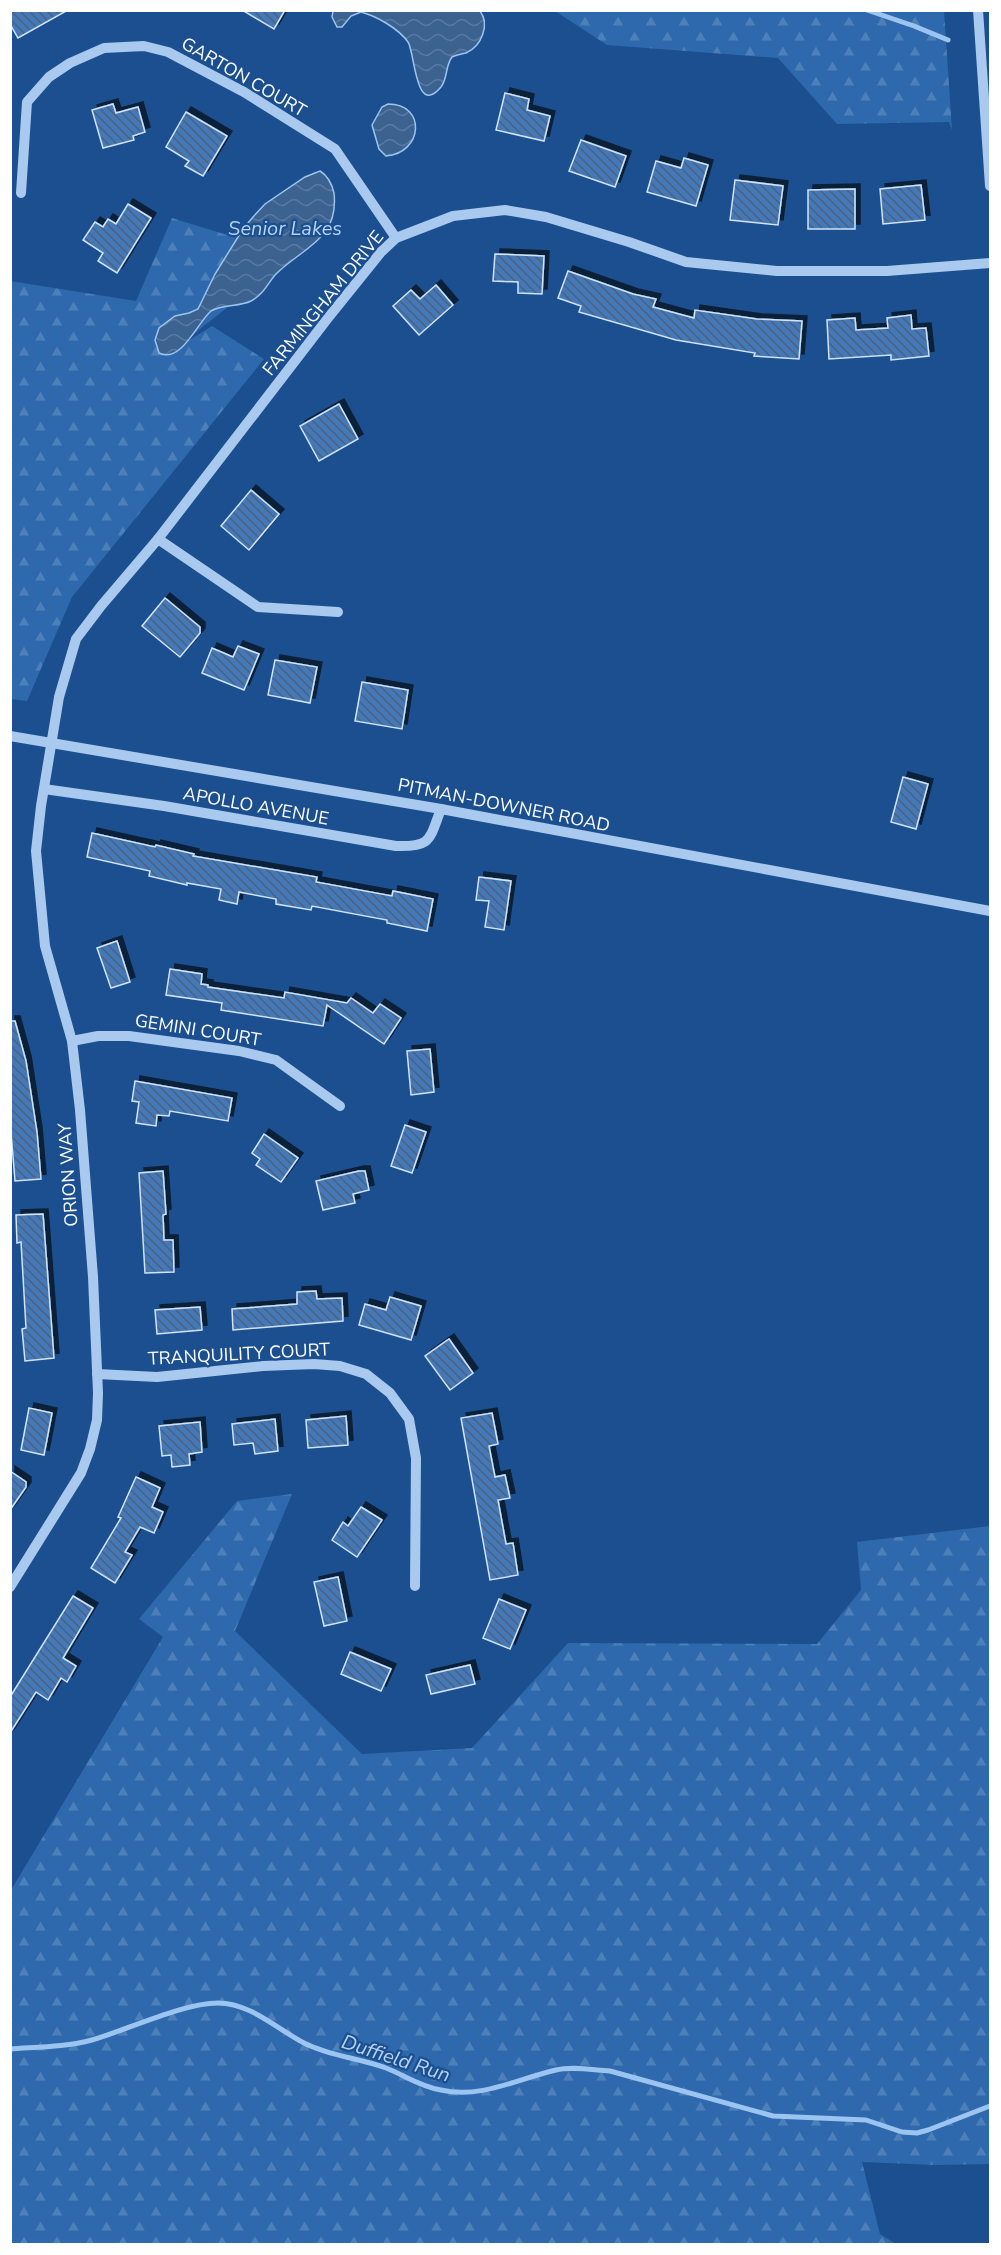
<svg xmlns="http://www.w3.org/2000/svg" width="1001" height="2255" viewBox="0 0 1001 2255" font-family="'Nunito Sans',sans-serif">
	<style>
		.forest { fill: url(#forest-firs) }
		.water { fill: url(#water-waves); stroke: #9cc4f0; stroke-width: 1.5 }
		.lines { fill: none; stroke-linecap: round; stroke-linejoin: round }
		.stream { stroke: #9cc4f0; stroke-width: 5 }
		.building { fill: url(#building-back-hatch); stroke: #cfe3fa; stroke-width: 1.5; filter: url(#shadow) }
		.minor { stroke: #a9c9ee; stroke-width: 10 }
		.labels { text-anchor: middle; stroke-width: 4.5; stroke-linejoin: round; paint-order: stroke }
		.street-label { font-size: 18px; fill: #fff; stroke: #1b4f8f }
		.water-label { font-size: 20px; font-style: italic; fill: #b5d3f5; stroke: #1b4f8f }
	</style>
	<defs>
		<pattern id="forest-firs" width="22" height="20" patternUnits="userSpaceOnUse" patternTransform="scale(1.5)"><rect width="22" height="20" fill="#2e69ad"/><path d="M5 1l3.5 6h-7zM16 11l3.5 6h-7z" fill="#4d80b9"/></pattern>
		<pattern id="water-waves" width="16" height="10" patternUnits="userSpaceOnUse" patternTransform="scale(1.5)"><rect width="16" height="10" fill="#3c6290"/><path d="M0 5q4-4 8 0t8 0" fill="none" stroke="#597aa1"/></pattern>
		<pattern id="building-back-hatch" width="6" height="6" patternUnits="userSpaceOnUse" patternTransform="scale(1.5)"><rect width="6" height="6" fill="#4478b7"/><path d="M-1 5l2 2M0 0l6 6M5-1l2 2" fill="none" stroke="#486282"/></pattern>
		<filter id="shadow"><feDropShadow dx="5" dy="-5" stdDeviation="0" flood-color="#0009"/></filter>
	</defs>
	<rect width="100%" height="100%" fill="#1b4f8f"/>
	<g class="forest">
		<polygon points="555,11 944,11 952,130 949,122 837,124 778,58 607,45"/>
		<polygon points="315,171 330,226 175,349 212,326 264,359 72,597 27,701 10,699 10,281 136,301 172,218 237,238"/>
		<polygon points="292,1494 235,1631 362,1754 472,1748 568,1643 817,1644 861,1590 857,1542 990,1526 990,2164 936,2165 862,2162 880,2234 896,2244 11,2244 11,1890 163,1637 139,1619 237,1501"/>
	</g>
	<g class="water">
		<path d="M333 11H480C490 24 482 46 466 53 461 54 456 55 452 57 445 66 448 78 441 87 415 118 415 52 408 42 398 28 376 16 361 12L351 16 342 27H337L332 17Z"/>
		<path d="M388 104C427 104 423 153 386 156L379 149 372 125 382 107Z"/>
		<path d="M320 171C328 176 332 184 334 193 339 240 303 247 276 274 267 284 264 294 251 301 239 307 223 304 211 311 197 323 181 364 159 353L155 340 159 328 175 316 189 313 198 309 215 274 243 229 253 217 265 204 305 177Z"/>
	</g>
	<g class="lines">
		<g class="stream">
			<polyline points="867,10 914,26 948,40"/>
			<path d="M10 2049C37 2047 66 2047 92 2040 127 2030 183 2003 218 2003 250 2003 277 2029 304 2043 329 2056 359 2058 386 2068 404 2075 421 2087 441 2090 481 2099 517 2079 556 2070 573 2066 592 2070 610 2071L773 2116 866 2120 902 2132 917 2133 928 2130 990 2106"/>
		</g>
	</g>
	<g class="building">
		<polygon points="10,10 68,10 18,38 10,24"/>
		<polygon points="242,10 285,10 274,29"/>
		<polygon points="505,93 529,99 527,110 550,116 544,141 496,130"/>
		<polygon points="113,104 116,113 138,107 145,132 133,136 134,140 103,148 92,110"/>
		<polygon points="186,112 227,136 203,176 185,166 189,161 166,147"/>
		<polygon points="581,140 626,156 615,187 569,171"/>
		<polygon points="684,158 708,165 696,206 647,192 656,161 681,168"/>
		<polygon points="735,180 783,186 778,225 730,220"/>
		<polygon points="921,185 925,220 883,224 880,189"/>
		<polygon points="855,189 855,229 808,229 808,190"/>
		<polygon points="128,204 151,218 117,273 98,261 103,253 83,240 95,222 103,227 108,219 116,224"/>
		<polygon points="495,254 544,256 542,294 518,293 518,282 493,281"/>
		<polygon points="568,271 633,294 656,299 653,307 694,318 695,310 757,319 802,321 799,359 754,356 755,353 676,340 579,312 581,306 558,298"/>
		<polygon points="436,285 453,305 419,335 393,306 411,290 420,299"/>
		<polygon points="911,315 912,329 926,328 929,356 891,360 891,355 829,359 827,320 855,318 856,330 888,328 887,318"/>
		<polygon points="339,404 358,439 319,461 300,426"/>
		<polygon points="251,490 279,514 249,550 221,526"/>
		<polygon points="165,598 200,627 200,633 180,657 142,626"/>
		<polygon points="238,646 259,654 244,690 202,673 212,648 233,657"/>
		<polygon points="275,660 317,667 310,703 268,695"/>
		<polygon points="362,682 408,690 402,729 355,721"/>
		<polygon points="903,777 928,784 916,829 891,822"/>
		<polygon points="92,833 155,847 156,845 194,854 193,856 317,877 316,882 392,896 393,891 433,899 427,931 387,923 387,920 312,906 311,910 276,904 276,899 239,892 237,904 219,900 221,889 187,883 187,885 149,876 150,871 87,857"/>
		<polygon points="479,877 511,881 504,930 485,927 489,901 476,900"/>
		<polygon points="117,941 130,982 111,988 97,948"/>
		<polygon points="170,969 202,974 201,984 208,985 208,987 284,998 285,992 347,1003 351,998 373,1013 380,1004 401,1018 384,1044 327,1005 323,1026 221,1010 222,1003 166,995"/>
		<polygon points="10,1021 15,1021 26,1061 37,1132 41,1179 15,1181 10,1120"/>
		<polygon points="430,1049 434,1092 411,1095 407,1051"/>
		<polygon points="135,1081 232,1098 228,1121 170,1111 169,1116 157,1115 156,1126 136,1123 139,1102 132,1101"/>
		<polygon points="405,1125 426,1132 412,1173 391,1166"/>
		<polygon points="264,1134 298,1158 281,1182 256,1165 260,1159 252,1153"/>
		<polygon points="163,1171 166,1214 163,1215 164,1240 173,1240 174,1272 145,1273 139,1173"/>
		<polygon points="359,1171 365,1171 369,1190 353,1194 355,1203 323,1210 316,1181"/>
		<polygon points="43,1214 54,1358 25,1361 22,1329 26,1328 21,1242 17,1243 16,1215"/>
		<polygon points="316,1291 317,1299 342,1298 343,1321 233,1330 232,1309 297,1304 297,1292"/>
		<polygon points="390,1297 421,1306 411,1340 359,1325 365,1304 386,1310"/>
		<polygon points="200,1307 202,1330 157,1334 155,1310"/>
		<polygon points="449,1339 473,1373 450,1390 425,1356"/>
		<polygon points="29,1408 52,1413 44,1455 21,1450"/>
		<polygon points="492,1413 498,1444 489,1446 495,1477 505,1475 510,1498 498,1500 506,1544 513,1543 518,1575 490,1580 461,1418"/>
		<polygon points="346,1416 348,1445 308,1448 306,1420"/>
		<polygon points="275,1419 278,1451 255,1454 253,1443 234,1445 232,1424"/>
		<polygon points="200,1422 202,1452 189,1454 190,1465 172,1467 171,1455 162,1456 159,1426"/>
		<polygon points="10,1471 26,1482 26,1487 10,1510"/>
		<polygon points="136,1477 160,1488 152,1507 163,1512 154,1533 140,1527 125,1552 132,1555 115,1583 91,1568 121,1518 118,1517"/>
		<polygon points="361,1507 382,1520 357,1557 332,1540 343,1522 348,1526"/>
		<polygon points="338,1577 347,1621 324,1626 314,1582"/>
		<polygon points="73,1596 93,1608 63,1658 76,1666 67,1682 61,1678 48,1700 36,1692 10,1733 10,1697"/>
		<polygon points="499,1599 526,1610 510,1649 483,1638"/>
		<polygon points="350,1652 391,1669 381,1691 341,1674"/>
		<polygon points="470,1665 475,1684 431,1694 426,1675"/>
	</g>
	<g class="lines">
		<g class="minor">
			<polyline points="978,10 990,186"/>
			<polyline points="21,193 27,102 49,77 70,63 104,48 144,46 168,52 244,92 335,149 396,238"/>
			<polyline points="158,539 258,607 338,612"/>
			<polyline points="10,736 441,809 990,911"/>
			<path d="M44 789 164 806 396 846C432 847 429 840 441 809"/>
			<polyline points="72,1041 98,1036 129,1036 239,1051 276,1060 340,1106"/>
			<polyline points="97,1374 157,1377 263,1366 314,1364 340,1366 366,1374 390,1393 409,1419 416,1458 415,1586"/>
			<polyline points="10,1587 81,1473 90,1449 97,1420 98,1393 93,1277 80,1110 72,1041 45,946 36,851 41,806 59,697 76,639 101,606 158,539 328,318 381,252 396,238 453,216 505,210 546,217 629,242 686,262 777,271 887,271 990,263"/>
		</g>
	</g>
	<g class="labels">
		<g class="street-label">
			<text transform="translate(244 77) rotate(30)" y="6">GARTON COURT</text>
			<text transform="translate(323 303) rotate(-51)" y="6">FARMINGHAM DRIVE</text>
			<text transform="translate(504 805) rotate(11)" y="6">PITMAN-DOWNER ROAD</text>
			<text transform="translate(256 806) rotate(10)" y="6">APOLLO AVENUE</text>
			<text transform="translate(198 1030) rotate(9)" y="6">GEMINI COURT</text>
			<text transform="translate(68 1175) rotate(-94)" y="6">ORION WAY</text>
			<text transform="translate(239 1354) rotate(-3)" y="6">TRANQUILITY COURT</text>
		</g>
		<g class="water-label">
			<text x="285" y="235">Senior Lakes</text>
			<text transform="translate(396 2058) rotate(18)" y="7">Duffield Run</text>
		</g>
	</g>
	<rect width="1001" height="2255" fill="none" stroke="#ffffff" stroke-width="24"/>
</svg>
